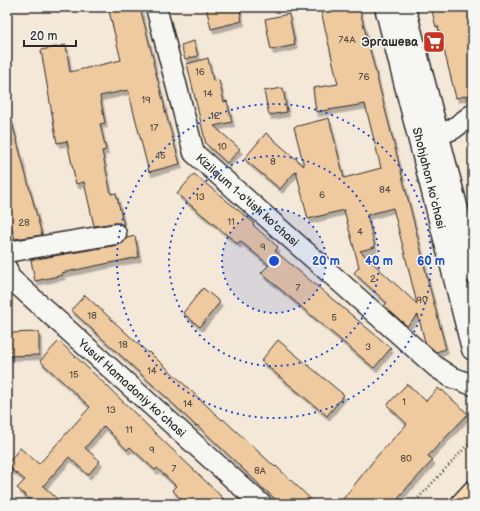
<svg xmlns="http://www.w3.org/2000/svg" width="480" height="511" viewBox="0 0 480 511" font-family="'Balsamiq Sans',sans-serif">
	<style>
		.building { fill: #efca9f; stroke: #2b2b2b; fill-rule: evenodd; filter: url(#shadow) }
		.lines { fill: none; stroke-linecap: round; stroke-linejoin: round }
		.minor-casing { stroke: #2b2b2b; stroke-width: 23 }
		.secondary-casing { stroke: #2b2b2b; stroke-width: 25 }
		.primary-casing { stroke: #2b2b2b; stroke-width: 25 }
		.path { stroke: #2b2b2b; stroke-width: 2.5; stroke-dasharray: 1 3; stroke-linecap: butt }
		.minor { stroke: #f6f6f2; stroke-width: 20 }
		.secondary { stroke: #f6f6f2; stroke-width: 22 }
		.primary { stroke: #fedbac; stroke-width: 22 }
		.ring { fill: none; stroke: #1d4ed8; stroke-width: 2; stroke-dasharray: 2 4 }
		.labels { text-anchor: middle; stroke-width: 3; stroke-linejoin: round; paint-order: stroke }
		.number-label { font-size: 10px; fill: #5c5348 }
		.poi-label { font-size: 12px; font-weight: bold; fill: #2b2b2b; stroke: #f6f6f2; text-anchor: end }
		.street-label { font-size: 12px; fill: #2b2b2b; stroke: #f6f6f2 }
		.centre { fill: #1d4ed8; stroke: #f6f6f2; stroke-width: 2 }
		.ring-label { font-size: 12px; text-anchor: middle; font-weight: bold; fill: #1d4ed8; stroke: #f6f6f2; stroke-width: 3; stroke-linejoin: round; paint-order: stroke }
	</style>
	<defs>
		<filter id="shadow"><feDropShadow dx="2.5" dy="4.5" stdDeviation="0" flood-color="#0004"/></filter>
	</defs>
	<rect width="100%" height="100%" fill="#f4e9d9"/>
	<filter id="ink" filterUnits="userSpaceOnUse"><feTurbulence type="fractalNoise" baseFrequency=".025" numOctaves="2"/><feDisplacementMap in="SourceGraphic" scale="8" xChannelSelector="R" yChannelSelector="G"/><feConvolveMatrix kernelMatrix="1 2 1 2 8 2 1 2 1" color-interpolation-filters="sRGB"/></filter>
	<g filter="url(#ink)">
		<g class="building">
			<polygon points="108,7 140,7 154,62 153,62 165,108 164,107 180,164 149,172 128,90 100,96 105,123 100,124 106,150 102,151 111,194 116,193 124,226 120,223 115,223 94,226 84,182 76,184 67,141 57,143 41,50 66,45 70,72 121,60"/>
			<polygon points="206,7 239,7 242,21 211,29"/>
			<path d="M320 7H359L420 246 427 277 446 349 436 352 425 342 418 315 407 326 384 306 387 303 354 273 359 267 344 210 308 219 296 171 280 189 244 159 266 133 304 166 294 127 329 118 344 178 381 168 365 104 316 112 313 88 338 84ZM393 208 405 255 417 304 360 251 375 247 367 215Z"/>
			<polygon points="431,7 473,7 473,94 456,98 438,26 436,27"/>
			<polygon points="289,14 295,45 271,50 265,19"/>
			<polygon points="194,41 198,56 185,59 181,45"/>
			<polygon points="208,58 213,81 219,80 224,102 227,101 232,122 214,126 240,149 227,163 206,144 187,64"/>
			<polygon points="283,88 287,112 269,115 264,91"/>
			<polygon points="11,119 42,235 15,239 7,211 7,120"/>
			<polygon points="194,174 254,223 253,225 278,247 275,251 391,348 374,368 261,273 269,265 240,241 238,244 177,194"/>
			<polygon points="135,236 139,257 61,273 63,275 35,281 31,260 118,245 123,243 127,238"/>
			<polygon points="203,288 220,302 200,327 183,313"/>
			<polygon points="85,295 148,353 149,352 170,371 222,420 223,419 275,467 276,466 316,504 281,504 265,490 197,425 196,426 165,396 71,310"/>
			<polygon points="39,332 39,355 7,356 7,333"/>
			<polygon points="278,340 344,395 327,416 261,361"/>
			<polygon points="59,341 108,387 154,432 193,469 229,504 186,504 172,490 176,486 157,468 155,470 130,447 127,450 104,426 85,448 100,461 88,475 69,457 43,486 63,504 35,504 17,488 25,480 7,466 7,464 20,448 39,464 90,407 40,361"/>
			<polygon points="407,384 426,401 438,388 441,391 442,390 468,414 428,456 433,460 411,484 410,484 394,504 339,504 378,455 407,424 387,405"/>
		</g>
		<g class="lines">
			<g class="minor-casing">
				<g id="minor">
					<path id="s1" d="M156 7 194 153 436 367 451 377 473 385"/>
					<polyline points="422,140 438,135 453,129 473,114"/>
					<polyline points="7,252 116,234"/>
					<polyline points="7,269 9,277 261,504"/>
				</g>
			</g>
			<g class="secondary-casing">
				<g id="secondary">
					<polyline points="386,7 473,349"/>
					<polyline points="404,7 473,271"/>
				</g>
			</g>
			<g class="primary-casing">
				<polyline id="primary" points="462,504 473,492"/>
			</g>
			<polyline class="path" points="413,504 473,439"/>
			<use href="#minor" class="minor"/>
			<use href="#secondary" class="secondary"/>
			<use href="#primary" class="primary"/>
		</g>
	</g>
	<circle cx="274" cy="261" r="52" fill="#1d4ed8" fill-opacity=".12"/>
	<g class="ring">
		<circle cx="274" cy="261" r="52"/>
		<circle cx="274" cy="261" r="105"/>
		<circle cx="274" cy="261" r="157"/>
	</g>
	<defs>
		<g id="supermarket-square" transform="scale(1.15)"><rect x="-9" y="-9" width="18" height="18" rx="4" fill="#c8321e" stroke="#f6f6f2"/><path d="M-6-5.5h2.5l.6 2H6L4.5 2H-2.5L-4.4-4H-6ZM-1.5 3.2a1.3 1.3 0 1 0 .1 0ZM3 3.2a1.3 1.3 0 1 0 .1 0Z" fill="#fff"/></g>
	</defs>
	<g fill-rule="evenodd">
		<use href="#supermarket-square" x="434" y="42"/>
	</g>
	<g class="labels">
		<g class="number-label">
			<text x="347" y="43">74A</text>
			<text x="200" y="75">16</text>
			<text x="364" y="80">76</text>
			<text x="208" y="97">14</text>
			<text x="146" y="103">19</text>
			<text x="215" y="119">12</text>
			<text x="154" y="131">17</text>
			<text x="222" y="150">10</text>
			<text x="161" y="159">15</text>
			<text x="273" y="165">8</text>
			<text x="385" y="193">84</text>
			<text x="322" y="198">6</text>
			<text x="200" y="200">13</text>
			<text x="231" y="225">11</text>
			<text x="24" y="226">28</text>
			<text x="360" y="235">4</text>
			<text x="263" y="250">9</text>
			<text x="373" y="282">2</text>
			<text x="298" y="291">7</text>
			<text x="422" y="303">90</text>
			<text x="92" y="319">18</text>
			<text x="334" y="321">5</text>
			<text x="123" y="348">18</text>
			<text x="368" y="350">3</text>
			<text x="152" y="374">14</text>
			<text x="74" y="378">15</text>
			<text x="404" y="405">1</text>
			<text x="188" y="407">14</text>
			<text x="111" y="413">13</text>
			<text x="129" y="433">11</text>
			<text x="152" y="453">9</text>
			<text x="406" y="462">80</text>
			<text x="174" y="472">7</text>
			<text x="260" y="474">8A</text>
		</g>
		<g class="poi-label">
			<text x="418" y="46">Эргашева</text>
		</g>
		<g class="street-label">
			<text transform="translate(429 178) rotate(76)" y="4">Shohjahon koʻchasi</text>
			<text dy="4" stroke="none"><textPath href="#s1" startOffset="222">Kizilqum 1-o'tish ko'chasi</textPath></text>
			<text transform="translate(132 388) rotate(42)" y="4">Yusuf Hamadoniy koʻchasi</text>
		</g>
	</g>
	<circle cx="274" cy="261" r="6" class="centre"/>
	<g class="ring-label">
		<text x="326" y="265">20 m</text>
		<text x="379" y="265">40 m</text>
		<text x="431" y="265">60 m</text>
	</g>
	<rect width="480" height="511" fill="none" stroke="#f6f6f2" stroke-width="24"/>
	<rect x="12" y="12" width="456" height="487" fill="none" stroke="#2b2b2b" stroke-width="1.5" filter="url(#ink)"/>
	<path d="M24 40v6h52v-6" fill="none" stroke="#2b2b2b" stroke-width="2"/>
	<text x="30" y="40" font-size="12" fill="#2b2b2b" stroke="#f6f6f2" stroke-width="3" paint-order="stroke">20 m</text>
</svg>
